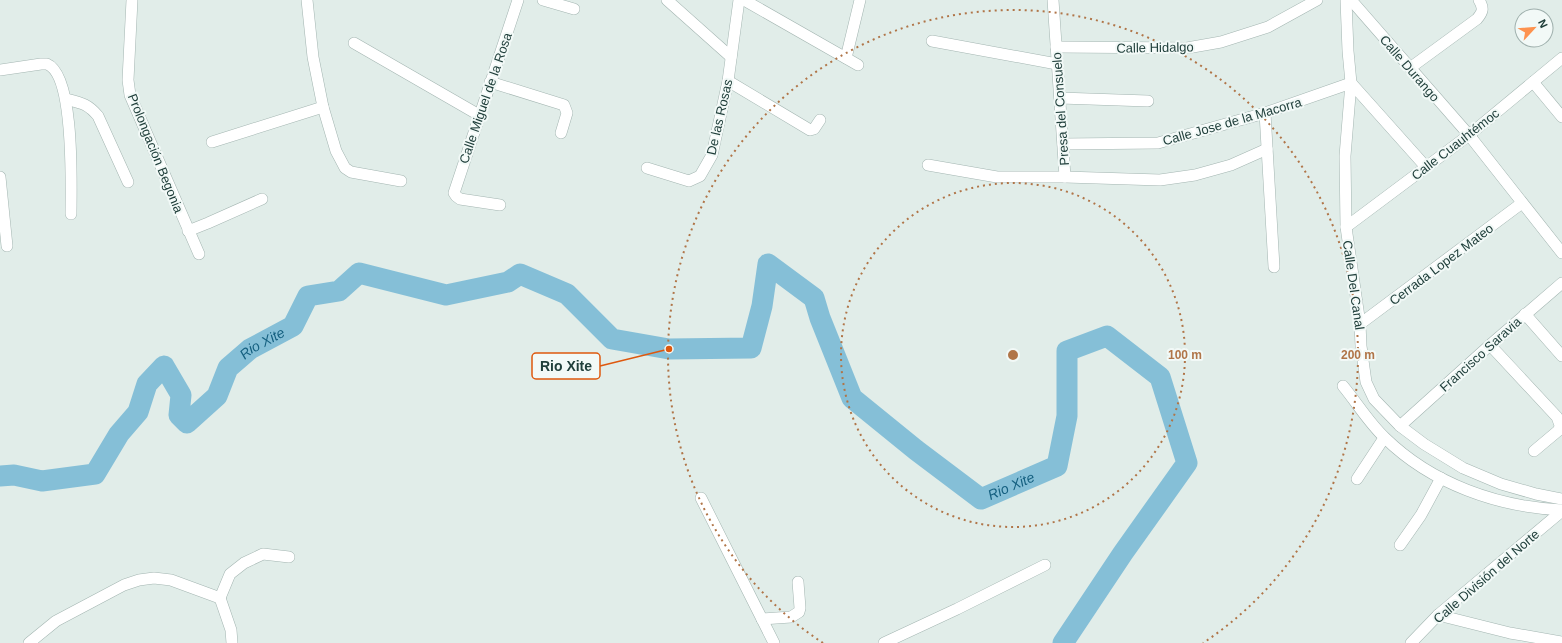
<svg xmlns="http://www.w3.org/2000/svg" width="1562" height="643" viewBox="0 0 1562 643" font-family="Helvetica,sans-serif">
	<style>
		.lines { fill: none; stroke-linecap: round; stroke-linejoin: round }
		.river { stroke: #85bfd7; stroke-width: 21 }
		.minor-casing { stroke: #a3b5b1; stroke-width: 12 }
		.minor { stroke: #fff; stroke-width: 11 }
		.ring { fill: none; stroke: #b07548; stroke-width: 2; stroke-dasharray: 2 4 }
		.labels { text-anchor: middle; stroke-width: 4; stroke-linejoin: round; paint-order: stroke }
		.street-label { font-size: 13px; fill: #203f3b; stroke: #f2f9f7 }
		.water-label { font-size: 14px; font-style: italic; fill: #156080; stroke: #f2f9f7 }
		.centre { fill: #b07548; stroke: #f2f9f7; stroke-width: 2 }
		.ring-label { font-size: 12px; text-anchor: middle; font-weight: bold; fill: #b07548; stroke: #f2f9f7; stroke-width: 4; stroke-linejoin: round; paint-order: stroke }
		.leader { fill: none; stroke: #de580e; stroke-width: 1.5 }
		.callout-dot { fill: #de580e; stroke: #f2f9f7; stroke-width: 1.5 }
		.callout { fill: #f2f9f7; stroke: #de580e; stroke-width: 1.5 }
		.callout-label { font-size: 14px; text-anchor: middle; font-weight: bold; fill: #203f3b }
	</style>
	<rect width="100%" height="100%" fill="#e1ede9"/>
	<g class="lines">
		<path class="river" id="s1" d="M0 476 14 475 42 481 95 474 119 434 138 412 147 384 164 366 181 395 179 415 187 423 217 396 228 368 250 349 293 326 308 296 339 291 359 273 446 295 508 282 520 274 567 294 612 339 669 349 751 348 762 306 768 264 814 298 820 318 852 398 916 450 981 499 1057 466 1067 416V351L1107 336 1160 377 1187 463 1123 553 1063 643"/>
		<g class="minor-casing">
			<g id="minor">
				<polyline points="132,0 128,80 130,95 199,254"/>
				<polyline points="307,0 313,57 323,107 336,151 345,168 351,172 401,181"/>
				<polyline points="543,0 574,9"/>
				<polyline points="667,0 731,57"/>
				<polyline points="744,0 858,65"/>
				<polyline points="1053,0 1065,177"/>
				<polyline points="1346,0 1348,51 1351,83 1345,156 1346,227 1360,324 1361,346 1366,382 1374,399 1400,426 1424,444 1463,468 1501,484 1536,494 1562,499"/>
				<polyline points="1351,0 1469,135 1562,253"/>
				<polyline points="932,41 1057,64"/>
				<polyline points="354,43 479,115"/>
				<polyline points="1056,47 1187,48 1221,42 1268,27 1317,0"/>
				<polyline points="846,58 860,0"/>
				<path d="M1410 68 1477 19C1483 12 1484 8 1479 0"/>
				<path d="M0 70 41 64C43 64 45 64 47 64 75 75 71 187 71 214"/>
				<polyline points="728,81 810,130 814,129 820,120"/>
				<polyline points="490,82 564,105 567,113 561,133"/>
				<polyline points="1533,82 1562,117"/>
				<polyline points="1060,98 1148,101"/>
				<path d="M66 99C82 103 88 104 98 116L128 182"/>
				<polyline points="1265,113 1274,267"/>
				<polyline points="212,142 323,107"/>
				<polyline points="1063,144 1158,143 1265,113 1351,83 1426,167"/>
				<polyline points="928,165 997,177 1065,177 1160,180 1195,175 1231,165 1267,149"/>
				<polyline points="647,168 689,181 700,176 712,155 728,81 739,0"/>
				<polyline points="0,177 7,246"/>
				<polyline points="500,205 460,199 456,196 454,193 518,0"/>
				<polyline points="1346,227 1469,135 1562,58"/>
				<polyline points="188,231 208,223 262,199"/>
				<polyline points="1525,314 1562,356"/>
				<polyline points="1360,324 1522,203"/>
				<polyline points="1490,345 1557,417 1560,425 1559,430 1534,451"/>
				<path d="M1343 386C1357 403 1369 423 1385 438 1432 484 1498 507 1562 510"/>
				<polyline points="1400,426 1490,345 1562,283"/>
				<polyline points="1357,479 1384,438"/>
				<polyline points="701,498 774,643"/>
				<polyline points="1400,545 1421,515 1441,478"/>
				<polyline points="220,598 231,630 232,643"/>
				<polyline points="1438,615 1510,633 1562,642"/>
				<polyline points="762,619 791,617 799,612 800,608 798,582"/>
				<polyline points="29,643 56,621 124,585 139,580 154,578 171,580 220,598 230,574 244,563 263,554 289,557"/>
				<polyline points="884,643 957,609 1045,565"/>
				<polyline points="1411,643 1438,615 1562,511"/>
			</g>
		</g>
		<use href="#minor" class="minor"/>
	</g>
	<g class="ring">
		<circle cx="1013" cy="355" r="172"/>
		<path d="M823 643A345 345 0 1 1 1203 643"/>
	</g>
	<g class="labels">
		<g class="street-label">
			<text transform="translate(1155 47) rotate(-1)" y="5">Calle Hidalgo</text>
			<text transform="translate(1410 68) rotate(49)" y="5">Calle Durango</text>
			<text transform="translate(485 98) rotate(-71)" y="5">Calle Miguel de la Rosa</text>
			<text transform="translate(1060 109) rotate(-94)" y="5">Presa del Consuelo</text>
			<text transform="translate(719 117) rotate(-77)" y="5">De las Rosas</text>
			<text transform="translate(1232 121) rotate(-16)" y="5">Calle Jose de la Macorra</text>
			<text transform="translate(1455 144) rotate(-38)" y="5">Calle Cuauhtémoc</text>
			<text transform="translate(156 153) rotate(68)" y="5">Prolongación Begonia</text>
			<text transform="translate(1441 264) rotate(-37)" y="5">Cerrada Lopez Mateo</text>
			<text transform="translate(1354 285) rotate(82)" y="5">Calle Del Canal</text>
			<text transform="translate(1480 354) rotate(-42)" y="5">Francisco Saravia</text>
			<text transform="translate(1486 576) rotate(-41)" y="5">Calle División del Norte</text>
		</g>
		<g class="water-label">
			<text dy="5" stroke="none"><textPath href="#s1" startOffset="404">Rio Xite</textPath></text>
			<text dy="5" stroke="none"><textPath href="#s1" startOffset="1400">Rio Xite</textPath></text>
		</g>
	</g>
	<circle cx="1013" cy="355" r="6" class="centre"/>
	<g class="ring-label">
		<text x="1185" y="359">100 m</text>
		<text x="1358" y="359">200 m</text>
	</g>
	<path class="leader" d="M669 349L600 366"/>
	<circle class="callout-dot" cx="669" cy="349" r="4"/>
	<rect class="callout" x="532" y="353" width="68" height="26" rx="4"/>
	<g class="callout-label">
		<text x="566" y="371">Rio Xite</text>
	</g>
	<g transform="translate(1534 28) rotate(64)"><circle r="19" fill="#f2f9f7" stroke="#9eafac"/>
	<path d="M0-3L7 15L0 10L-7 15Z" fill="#fd924f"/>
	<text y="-6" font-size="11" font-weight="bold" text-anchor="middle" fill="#203f3b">N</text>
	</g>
</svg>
